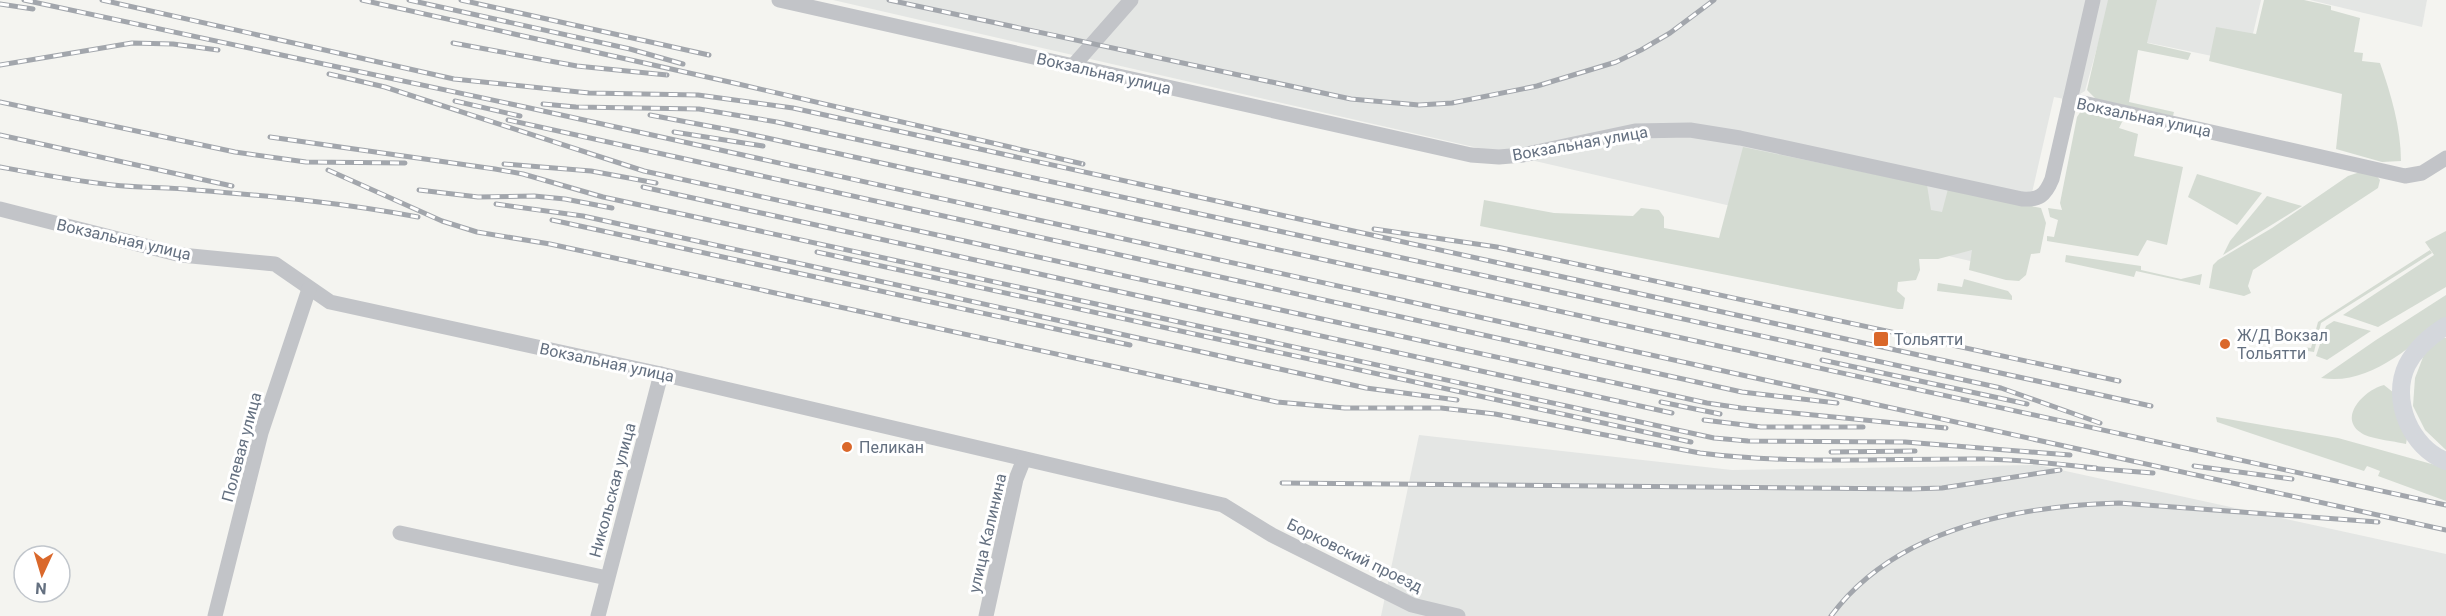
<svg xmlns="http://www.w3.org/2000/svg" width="2446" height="616" viewBox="0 0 2446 616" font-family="Roboto,sans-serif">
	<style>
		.built { fill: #e4e6e4 }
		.green { fill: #d4dbd2 }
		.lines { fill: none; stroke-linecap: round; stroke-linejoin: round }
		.minor { stroke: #c2c4c8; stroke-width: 15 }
		.major { stroke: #d4d7dc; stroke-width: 18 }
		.rail-casing { stroke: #a2a6ac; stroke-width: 5 }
		.rail { stroke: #fff; stroke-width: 3; stroke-dasharray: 9; stroke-linecap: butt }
		.poi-dot { fill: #da682b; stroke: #fff; stroke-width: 2 }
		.labels { text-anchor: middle; stroke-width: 6; stroke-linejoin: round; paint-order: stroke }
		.street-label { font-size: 16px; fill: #647080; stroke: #fff }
		.poi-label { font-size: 16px; fill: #647080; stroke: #fff; text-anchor: start }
	</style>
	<rect width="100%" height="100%" fill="#f4f4f0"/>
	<g class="built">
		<polygon points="833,0 2261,0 2246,63 2101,33 2085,91 2070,100 2054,97 2014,271"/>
		<polygon points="2310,0 2427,0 2422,27"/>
		<polygon points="1419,435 1732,470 2038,465 2446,554 2446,616 1381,616"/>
	</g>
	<g class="green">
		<polygon points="2108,0 2157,0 2147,43 2191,53 2188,60 2138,50 2129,102 2174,112 2173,116 2096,99 2087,90"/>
		<path d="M2264 0H2304L2331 6V10L2360 18 2354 52 2363 53 2362 61 2380 63C2391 94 2401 128 2401 161L2382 162 2336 149 2342 94 2209 61 2216 27 2256 34Z"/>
		<polygon points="2083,108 2124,118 2119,128 2138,134 2134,156 2183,167 2167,245 2147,240 2138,256 2047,241 2047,236 2054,237 2058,220 2050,217 2048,208 2062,210 2060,203 2077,117"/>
		<polygon points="1743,147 1927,185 1931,210 1942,212 1948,189 2041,208 2046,223 2040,253 2031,254 2026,275 2019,281 2006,280 1969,270 1972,250 1938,259 1919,259 1920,270 1916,280 1898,282 1897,291 1905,298 1903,309 1898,309 1480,226 1484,200 1554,213 1633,216 1641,208 1659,210 1664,217 1664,228 1719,238"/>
		<polygon points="2360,172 2375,174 2380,180 2378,188 2253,270 2248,286 2251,293 2244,296 2209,288 2213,265 2218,260 2272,228 2348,176"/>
		<polygon points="2197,174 2262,193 2237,225 2188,197"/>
		<polygon points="2267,196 2302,206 2223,255 2230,241"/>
		<polygon points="2446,231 2446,287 2378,327 2343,315 2434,255 2425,242"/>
		<polygon points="2430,250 2432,253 2321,323 2314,352 2302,350 2302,347 2311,348 2318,322"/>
		<polygon points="2066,255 2141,266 2141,270 2181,279 2202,274 2200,285 2136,271 2134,277 2065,262"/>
		<polygon points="1964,279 2008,291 2012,296 2012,300 1937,291 1938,283 1962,287"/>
		<path d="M2446 295V319C2409 346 2371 386 2321 378L2376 340Z"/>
		<polygon points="2334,321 2371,331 2327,360 2316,356 2326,326"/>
		<polygon points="2442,338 2446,338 2446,450 2425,430 2413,406 2415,378 2425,352"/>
		<path d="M2384 385 2394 393 2407 438 2406 444C2394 441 2368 439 2360 432 2338 416 2366 389 2384 385Z"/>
		<polygon points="2216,417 2338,438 2446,468 2446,501 2378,476 2380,471 2367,466 2364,471 2217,422"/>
	</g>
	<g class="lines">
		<g class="minor">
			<path d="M779 0 1471 155 1499 157 1523 155 1635 131 1690 130 1740 138 2022 199C2039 200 2045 196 2052 179L2093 0"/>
			<polyline points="1073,66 1131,0"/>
			<polyline points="2070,100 2405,176 2422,173 2446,158"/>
			<polyline points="0,209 181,255 275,264 330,302 661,374 1223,505 1272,535 1412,605 1458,616"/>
			<polyline points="400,533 607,578"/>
			<polyline points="215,616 261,433 309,289"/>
			<polyline points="598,616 661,374"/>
			<polyline points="986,616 1016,479 1024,459"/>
		</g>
		<path class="major" d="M2446 326C2430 336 2416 348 2407 365 2390 400 2411 448 2446 461"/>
		<g class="rail-casing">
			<g id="rail">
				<polyline points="24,0 525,107 2446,530"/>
				<polyline points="102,0 454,79 589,93 698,95 793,108 2151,406"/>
				<polyline points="362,0 734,83 1083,164"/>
				<polyline points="409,0 630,49 683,64"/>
				<polyline points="461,0 709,55"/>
				<polyline points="889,0 1351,99 1419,105 1452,103 1537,86 1616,62 1641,50 1670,33 1714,0"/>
				<polyline points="0,4 33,9"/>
				<polyline points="453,43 577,66 667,75"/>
				<polyline points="0,65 132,43 173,44 218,50"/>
				<polyline points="329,74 385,87 644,171 1707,403 1741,408 1946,428"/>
				<polyline points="455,101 520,116"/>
				<polyline points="0,102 235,152 306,162 405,163"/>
				<polyline points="543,104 576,107 699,109 777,122 2001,388 2100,423"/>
				<polyline points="650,115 735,131 2446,505"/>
				<polyline points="508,120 1742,392 1837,403"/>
				<polyline points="674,132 763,146"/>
				<polyline points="0,135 232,186"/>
				<polyline points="270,137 495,169 523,174 603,197 1714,438 1748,441 1905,442 2070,455"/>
				<polyline points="504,164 591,171 656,183"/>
				<path d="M0 167C38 174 75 181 113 185 140 188 168 187 195 190 270 196 344 203 418 217"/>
				<path d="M328 170 442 221 477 232 550 244 1277 402 1345 408H1441L1495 414 1700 453C1795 465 1891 458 1987 459 2023 460 2060 464 2096 468"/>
				<polyline points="643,187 1672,413"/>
				<polyline points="419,190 478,197 534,196 565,199 612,208"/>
				<polyline points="496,204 583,216 1366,388 1457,400"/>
				<polyline points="552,220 1130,345"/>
				<polyline points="1374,229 1497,247 2119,381"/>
				<polyline points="817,252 1691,442"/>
				<polyline points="1822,360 2027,404"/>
				<polyline points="1661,402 1720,414"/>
				<polyline points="1704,420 1761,427 1863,427"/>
				<polyline points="1831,452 1915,451"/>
				<polyline points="2194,466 2292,479"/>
				<polyline points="2087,468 2153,473"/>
				<polyline points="1282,483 1910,489 1942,488 2060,470"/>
				<path d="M1831 616C1896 528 2017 506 2119 503L2378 522"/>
			</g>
		</g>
		<use href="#rail" class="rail"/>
	</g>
	<g class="poi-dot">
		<rect x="1873" y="331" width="16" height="16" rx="3"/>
		<circle cx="2225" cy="344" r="6"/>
		<circle cx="847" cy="447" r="6"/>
	</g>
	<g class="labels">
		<g class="street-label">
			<text transform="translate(1104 73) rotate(13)" y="6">Вокзальная улица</text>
			<text transform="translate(2144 117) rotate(12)" y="6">Вокзальная улица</text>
			<text transform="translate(1580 143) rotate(-10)" y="6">Вокзальная улица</text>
			<text transform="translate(124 239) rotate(13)" y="6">Вокзальная улица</text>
			<text transform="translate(607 362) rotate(12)" y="6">Вокзальная улица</text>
			<text transform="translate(241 447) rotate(-75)" y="6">Полевая улица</text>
			<text transform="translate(612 490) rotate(-75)" y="6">Никольская улица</text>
			<text transform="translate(987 533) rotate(-77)" y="6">улица Калинина</text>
			<text transform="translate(1355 555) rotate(26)" y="6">Борковский проезд</text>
		</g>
		<g class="poi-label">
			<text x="2237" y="341">Ж/Д Вокзал<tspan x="2237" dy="18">Тольятти</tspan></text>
			<text x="1894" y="345">Тольятти</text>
			<text x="859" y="453">Пеликан</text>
		</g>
	</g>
	<g transform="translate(42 574) rotate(184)"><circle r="28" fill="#ffffff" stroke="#c1c6cc" stroke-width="1.5"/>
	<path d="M0-4.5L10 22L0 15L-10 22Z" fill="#da682b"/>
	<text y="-9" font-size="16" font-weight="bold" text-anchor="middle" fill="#647080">N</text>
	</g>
</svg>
